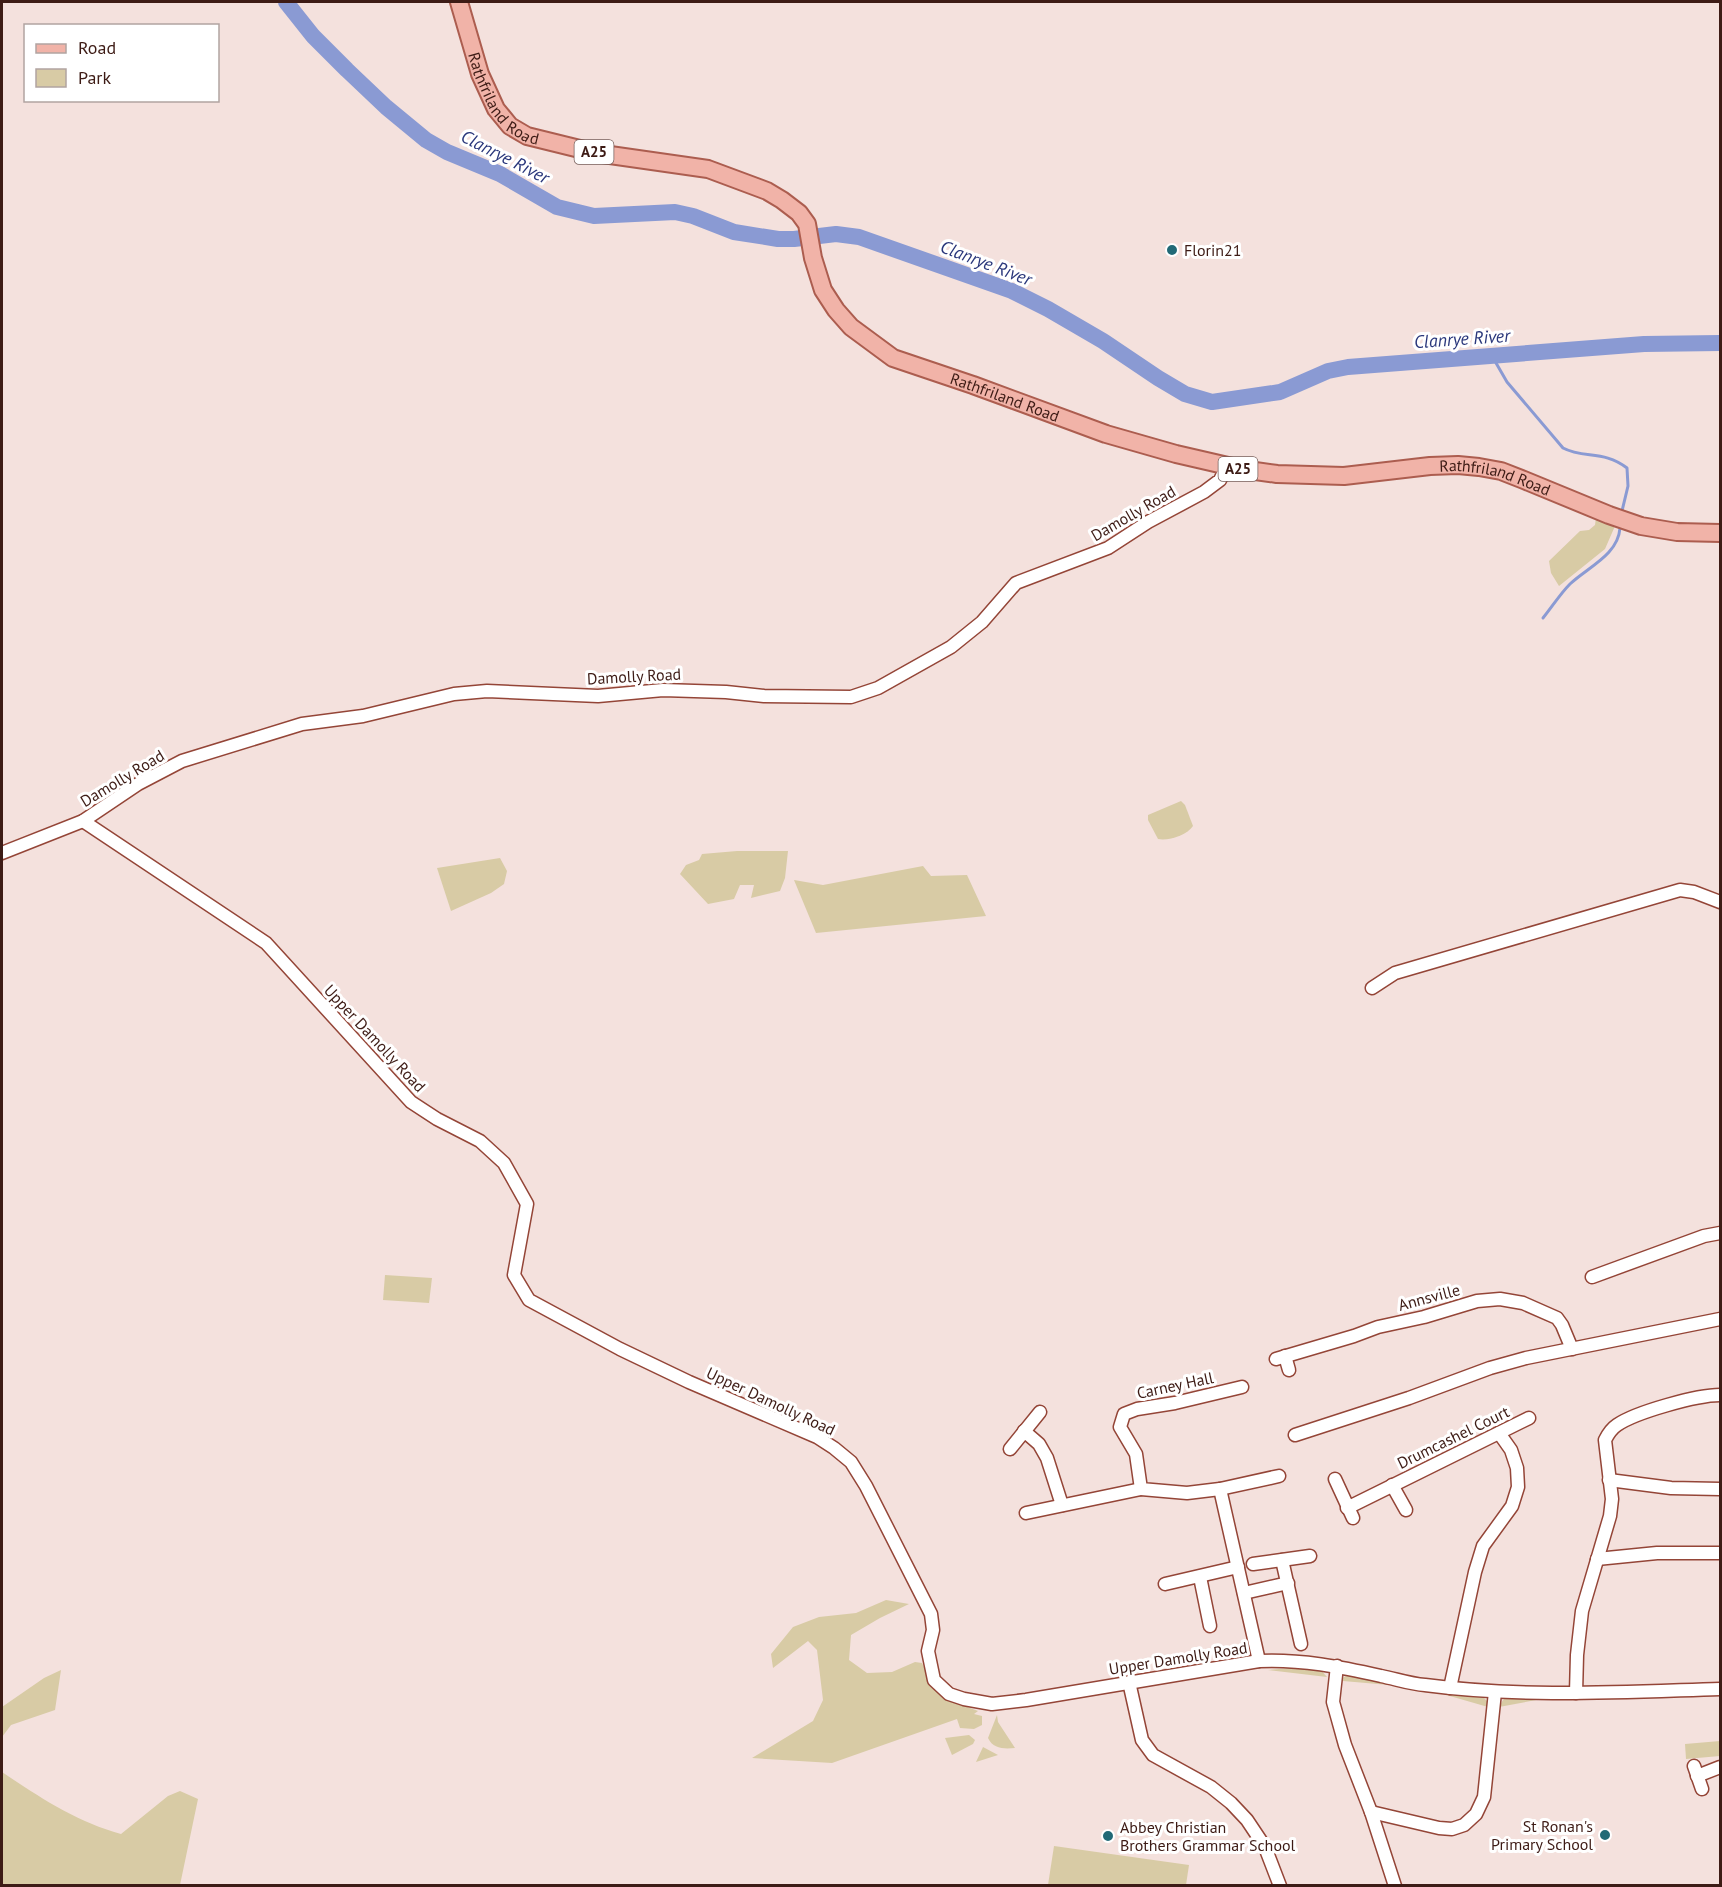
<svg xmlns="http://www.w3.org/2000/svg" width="1722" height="1887" viewBox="0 0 1722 1887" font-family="'PT Sans',sans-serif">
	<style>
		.green { fill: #d8cba5 }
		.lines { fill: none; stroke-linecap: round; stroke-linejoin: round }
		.stream { stroke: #8a9ad3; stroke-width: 3 }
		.river { stroke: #8a9ad3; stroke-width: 16 }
		.minor-casing { stroke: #944537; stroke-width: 15 }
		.major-casing { stroke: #ac5d4f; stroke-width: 20 }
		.minor { stroke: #fff; stroke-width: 12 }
		.major { stroke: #f1b3a8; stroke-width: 16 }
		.poi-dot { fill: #216976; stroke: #fff; stroke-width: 2 }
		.labels { text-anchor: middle; stroke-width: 6; stroke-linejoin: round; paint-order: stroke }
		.shield { fill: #fff; stroke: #775f5b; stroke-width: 1.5 }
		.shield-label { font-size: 15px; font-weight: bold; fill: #3d1b15 }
		.street-label { font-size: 16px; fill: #3d1b15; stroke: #fff }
		.poi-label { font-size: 16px; fill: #3d1b15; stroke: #fff; text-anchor: start }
		.water-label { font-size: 18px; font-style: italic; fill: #2a377b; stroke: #fff }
	</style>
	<rect width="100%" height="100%" fill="#f4e1dd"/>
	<g class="green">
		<polygon points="1596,518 1615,526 1605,549 1559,586 1551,573 1549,561 1580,531 1589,530 1595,525"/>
		<path d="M1181 801 1185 805 1193 826C1187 835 1169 841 1158 839L1148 820V815Z"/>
		<polygon points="737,851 788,851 785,878 780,891 751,898 754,885 740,885 734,899 708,904 680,874 686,865 699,860 702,854"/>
		<polygon points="500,858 507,871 504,884 491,893 451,911 437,868"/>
		<polygon points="923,866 931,876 967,875 986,916 816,933 794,880 823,885"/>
		<polygon points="385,1275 432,1278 429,1303 383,1300"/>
		<polygon points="886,1600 909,1604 880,1618 851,1635 849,1660 867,1673 892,1672 915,1662 922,1663 934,1687 946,1699 978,1711 974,1714 982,1716 982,1725 974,1729 960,1728 957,1719 832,1763 752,1758 813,1721 823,1700 817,1650 808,1641 773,1668 771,1654 793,1627 819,1617 856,1613"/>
		<polygon points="1291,1668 1320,1669 1327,1677 1268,1670"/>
		<polygon points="61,1670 55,1710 11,1725 2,1737 2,1707 44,1678"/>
		<polygon points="1349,1674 1365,1675 1389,1685 1343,1681 1341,1679"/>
		<polygon points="1429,1690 1481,1695 1488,1702 1488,1707"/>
		<polygon points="1507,1697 1547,1698 1499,1707 1503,1700"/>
		<path d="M997 1715 998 1722 1015 1748C1004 1749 993 1749 988 1738Z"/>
		<polygon points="969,1735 975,1740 973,1744 952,1755 945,1738"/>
		<polygon points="1720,1741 1720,1756 1686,1759 1685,1744"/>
		<polygon points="983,1747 998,1755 976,1762"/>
		<path d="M2 1772C39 1797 77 1822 121 1834L168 1796 180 1791 198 1799 180 1885H2Z"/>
		<polygon points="1054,1846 1189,1865 1186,1885 1048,1885"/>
	</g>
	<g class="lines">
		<g class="stream">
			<path d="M1492 356 1507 382 1563 448C1584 459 1604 450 1627 468L1628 486 1622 511"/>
			<path d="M1543 618C1552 607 1560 594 1570 584 1588 567 1618 555 1620 528"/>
		</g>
		<polyline class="river" points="286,2 313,36 347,70 386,107 426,140 447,152 500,174 557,207 594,216 675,212 693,216 734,232 778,239 794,239 836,234 859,237 1012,291 1048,309 1103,341 1158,378 1185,394 1212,402 1280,392 1328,371 1348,367 1644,344 1720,343"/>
		<g class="minor-casing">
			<g id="minor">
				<path d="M83 821 266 943 411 1102 437 1119 480 1141 504 1163 527 1204 514 1275 529 1300 620 1349 689 1382 817 1437 834 1448 851 1462 866 1486 931 1614 933 1630 928 1651 934 1680 949 1694 964 1699 992 1704 1026 1700 1259 1661C1301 1659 1341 1667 1381 1676 1396 1679 1410 1684 1425 1685 1523 1698 1622 1692 1720 1689"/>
				<polyline points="2,853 83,821 138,784 182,761 302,724 363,716 454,694 487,691 598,696 663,690 726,692 764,696 851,697 878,688 951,647 982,622 1016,583 1108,548 1148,522 1204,492 1220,480 1227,466"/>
				<polyline points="1372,988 1395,973 1680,890 1694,892 1720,902"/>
				<polyline points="1592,1277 1704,1236 1720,1233"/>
				<polyline points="1285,1356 1289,1370"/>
				<polyline points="1276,1359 1354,1336 1378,1327 1424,1317 1477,1301 1500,1299 1523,1303 1557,1318 1562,1325 1572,1349"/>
				<polyline points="1242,1387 1175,1403 1137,1409 1124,1414 1120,1427 1136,1454 1141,1489 1187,1493 1220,1489 1279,1476"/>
				<polyline points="1024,1431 1039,1444 1047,1458 1062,1505"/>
				<polyline points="1295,1435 1409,1398 1490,1368 1526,1358 1720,1319"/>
				<polyline points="1010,1449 1040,1412"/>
				<polyline points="1335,1479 1353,1518"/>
				<polyline points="1609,1480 1671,1488 1720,1489"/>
				<polyline points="1392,1485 1406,1510"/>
				<polyline points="1220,1489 1259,1661"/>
				<polyline points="1347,1508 1529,1418"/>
				<polyline points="1026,1513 1141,1489"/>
				<polyline points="1597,1559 1657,1553 1720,1553"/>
				<polyline points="1282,1560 1301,1644"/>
				<polyline points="1253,1564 1310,1556"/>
				<polyline points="1200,1577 1210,1626"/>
				<polyline points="1165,1584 1238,1567"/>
				<polyline points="1244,1593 1288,1583"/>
				<polyline points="1337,1666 1333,1702 1335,1709 1345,1745 1371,1812 1395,1886"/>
				<polyline points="1129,1682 1142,1740 1153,1755 1211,1787 1231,1803 1247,1820 1265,1847 1280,1886"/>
				<polyline points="1450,1688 1475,1572 1483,1546 1512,1506 1518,1487 1517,1468 1511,1450 1499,1433"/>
				<path d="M1576 1693 1577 1655 1582 1611 1610 1516 1612 1499 1605 1440C1608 1434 1611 1429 1617 1425 1636 1412 1697 1395 1720 1395"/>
				<polyline points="1694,1766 1702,1789"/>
				<polyline points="1697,1776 1720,1767"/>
				<polyline points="1371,1812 1439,1828 1452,1829 1464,1825 1476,1814 1484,1797 1495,1692"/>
			</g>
		</g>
		<g class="major-casing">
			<g id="major">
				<path id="s1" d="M459 2 480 74 496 109 510 126 527 136 596 153 708 169 767 191 782 200 799 213 807 224 813 258 823 290 836 310 851 327 893 358 973 385 1106 434 1176 454 1241 469 1277 474 1344 476 1430 466 1458 465 1479 467 1501 471 1524 480 1609 515 1641 526 1677 532 1720 533"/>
			</g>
		</g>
		<use href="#minor" class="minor"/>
		<use href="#major" class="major"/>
	</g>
	<g class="poi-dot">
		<circle cx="1172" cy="250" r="6"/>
		<circle cx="1605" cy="1835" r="6"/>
		<circle cx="1108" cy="1836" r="6"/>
	</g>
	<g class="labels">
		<g class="shield">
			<rect x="574.5" y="140" width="39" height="24" rx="4.5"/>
			<rect x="1218.5" y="457" width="39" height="24" rx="4.5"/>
		</g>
		<g class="shield-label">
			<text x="594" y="157">A25</text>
			<text x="1238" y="474">A25</text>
		</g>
		<g class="street-label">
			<text dy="6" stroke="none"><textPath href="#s1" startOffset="110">Rathfriland Road</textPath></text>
			<text dy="6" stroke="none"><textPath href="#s1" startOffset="740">Rathfriland Road</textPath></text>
			<text dy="6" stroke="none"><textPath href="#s1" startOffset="1244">Rathfriland Road</textPath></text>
			<text transform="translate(1133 513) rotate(-30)" y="6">Damolly Road</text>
			<text transform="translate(634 676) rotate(-3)" y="6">Damolly Road</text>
			<text transform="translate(122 778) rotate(-31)" y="6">Damolly Road</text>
			<text transform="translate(375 1038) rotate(47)" y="6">Upper Damolly Road</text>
			<text transform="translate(1429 1297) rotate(-15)" y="6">Annsville</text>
			<text transform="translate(1175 1385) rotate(-12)" y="6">Carney Hall</text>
			<text transform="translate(771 1401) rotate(25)" y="6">Upper Damolly Road</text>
			<text transform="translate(1453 1437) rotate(-26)" y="6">Drumcashel Court</text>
			<text transform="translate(1178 1658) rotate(-9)" y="6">Upper Damolly Road</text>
		</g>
		<g class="poi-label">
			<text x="1184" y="256">Florin21</text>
			<text x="1593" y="1832" text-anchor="end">St Ronan's<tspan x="1593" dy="18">Primary School</tspan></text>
			<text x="1120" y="1833">Abbey Christian<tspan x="1120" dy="18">Brothers Grammar School</tspan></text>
		</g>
		<g class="water-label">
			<text transform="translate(505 157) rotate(27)" y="6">Clanrye River</text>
			<text transform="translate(986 263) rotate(21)" y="6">Clanrye River</text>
			<text transform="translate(1462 339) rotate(-4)" y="6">Clanrye River</text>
		</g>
	</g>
	<rect width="1722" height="1887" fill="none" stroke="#3d1b15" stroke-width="6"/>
	<rect x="24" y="24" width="195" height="78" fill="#ffffff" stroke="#b1a4a1" stroke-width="1.5"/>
	<rect x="36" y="44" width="30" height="9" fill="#f1b3a8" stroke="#b1a4a1" stroke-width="1.5"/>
	<text x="78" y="54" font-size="18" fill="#3d1b15">Road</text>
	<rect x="36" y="69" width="30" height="18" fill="#d8cba5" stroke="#b1a4a1" stroke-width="1.5"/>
	<text x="78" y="84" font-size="18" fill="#3d1b15">Park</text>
</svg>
